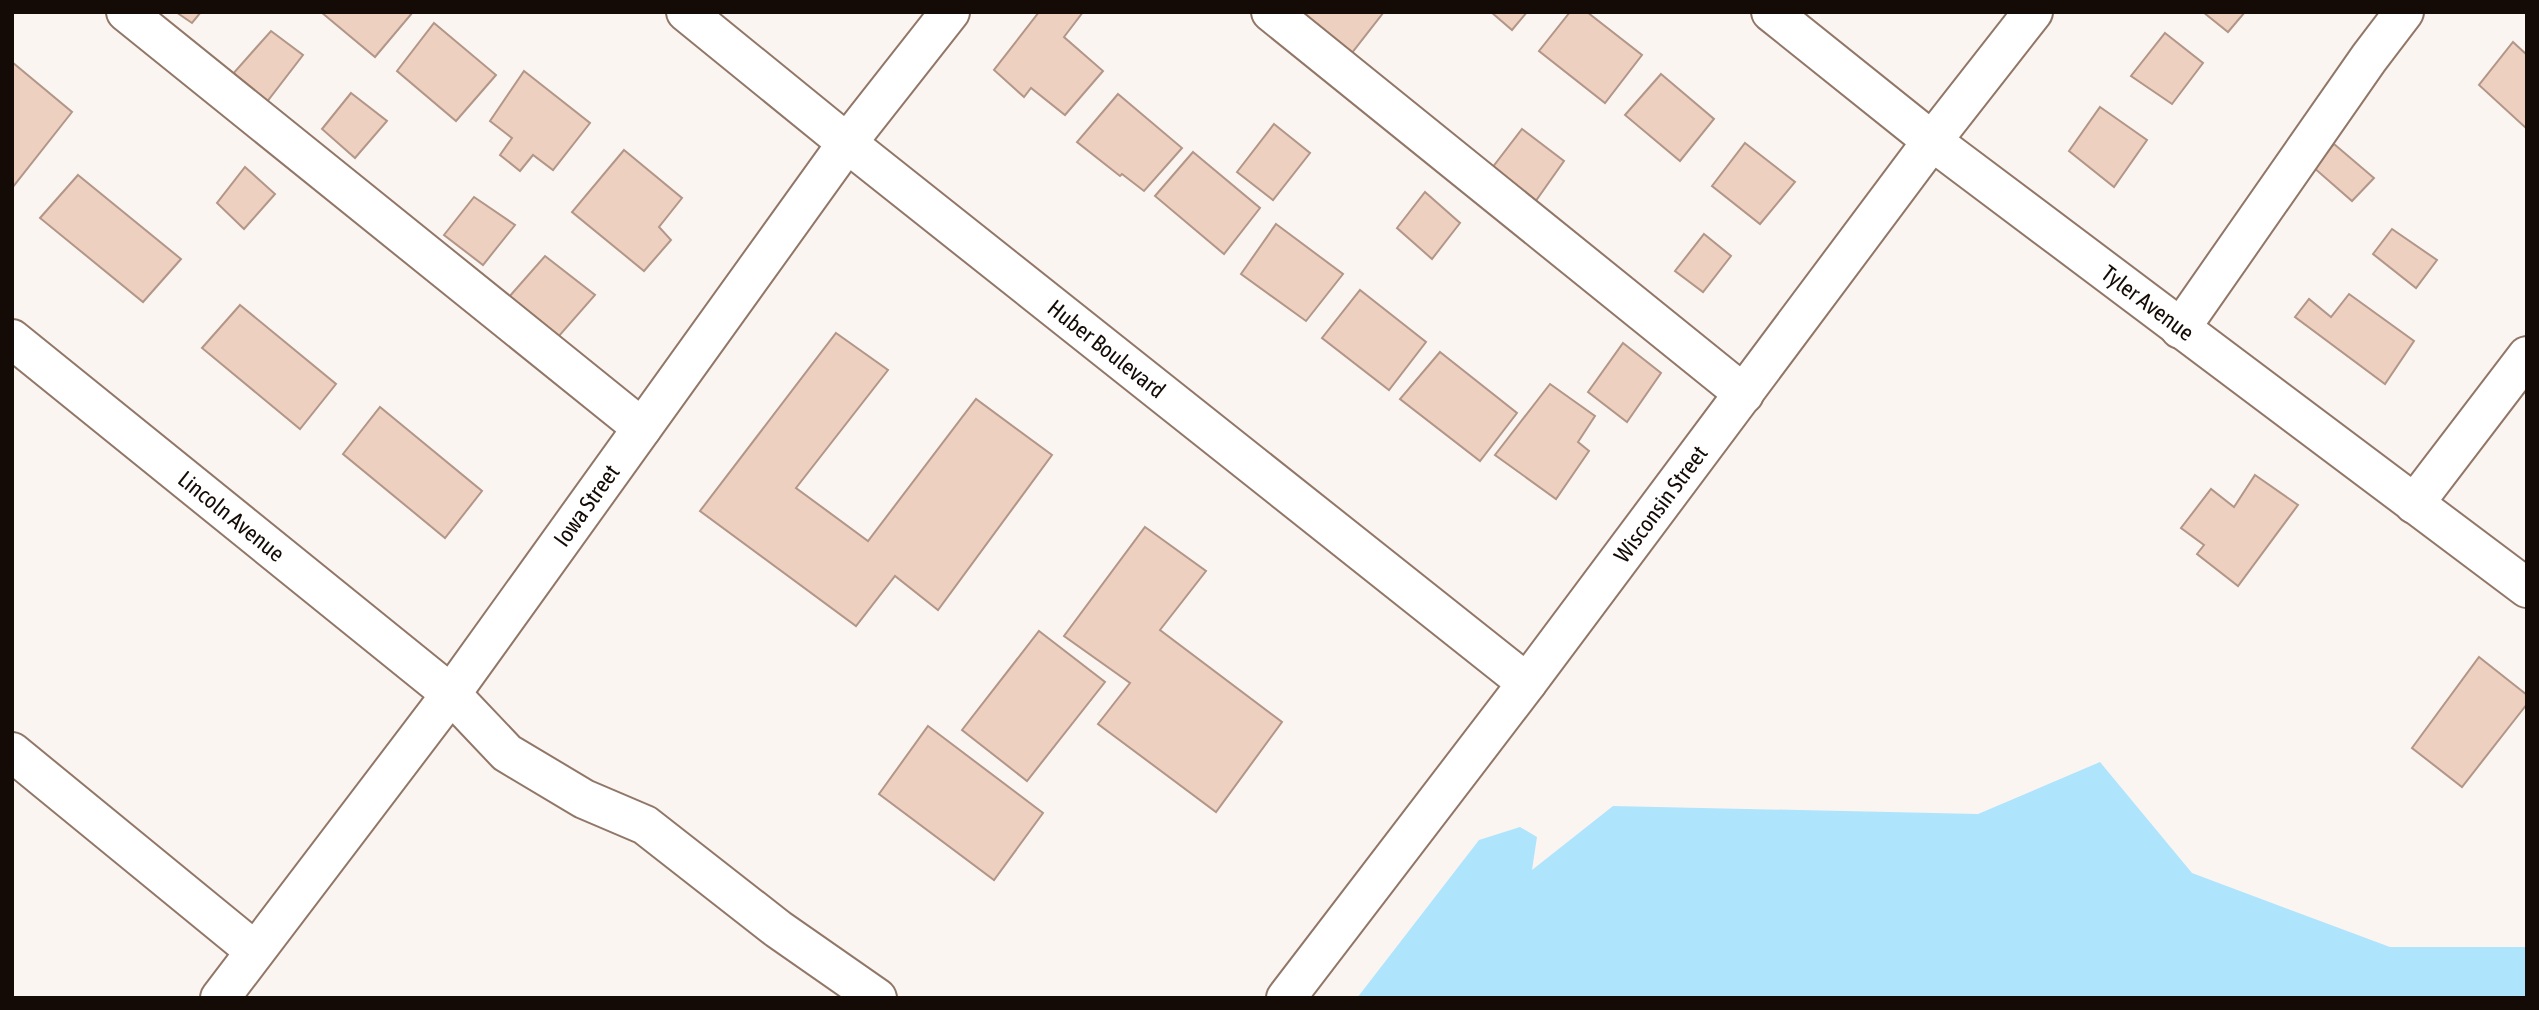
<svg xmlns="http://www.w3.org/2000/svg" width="2539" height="1010" viewBox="0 0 2539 1010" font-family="'Asap Condensed',sans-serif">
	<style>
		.water { fill: #aee5fd }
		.building { fill: #eed0c0; stroke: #b29687; stroke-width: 2 }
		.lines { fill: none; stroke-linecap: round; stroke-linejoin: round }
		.minor-casing { stroke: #917768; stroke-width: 42 }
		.minor { stroke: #fff; stroke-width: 38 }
		.labels { text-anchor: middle; stroke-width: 5; stroke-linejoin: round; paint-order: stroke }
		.street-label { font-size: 23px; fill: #140b06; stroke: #fff }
	</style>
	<rect width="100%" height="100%" fill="#fbf5f2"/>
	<polygon class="water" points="2100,762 2192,873 2390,947 2527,947 2527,998 1357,998 1479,840 1520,827 1537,837 1532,870 1613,806 1978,814"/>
	<g class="building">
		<polygon points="176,12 201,12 192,23"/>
		<polygon points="321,12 413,12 375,57"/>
		<polygon points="1039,12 1083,12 1064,37 1103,71 1065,115 1031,88 1024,97 994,70"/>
		<polygon points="1297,12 1382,12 1383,13 1351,54"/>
		<polygon points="1491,12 1527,12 1512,30"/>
		<polygon points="1570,12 1587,12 1642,55 1605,103 1539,51"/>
		<polygon points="2203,12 2245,12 2228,32"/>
		<polygon points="434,23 496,75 456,121 397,71"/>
		<polygon points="271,31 303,55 266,103 231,76"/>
		<polygon points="2165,33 2203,63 2172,104 2131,76"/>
		<polygon points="2513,42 2527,55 2527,129 2479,85"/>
		<polygon points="12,62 72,112 12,188"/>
		<polygon points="524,71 590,123 553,170 533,155 520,171 500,155 512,138 490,121"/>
		<polygon points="1661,74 1714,119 1680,161 1625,115"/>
		<polygon points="351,93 387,121 355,158 322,129"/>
		<polygon points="1118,94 1182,148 1144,191 1122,174 1120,176 1077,142"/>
		<polygon points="2100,107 2147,140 2114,187 2069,151"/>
		<polygon points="1274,124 1310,153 1273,200 1237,172"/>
		<polygon points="1522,129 1564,161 1535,202 1492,168"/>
		<polygon points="1745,143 1795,182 1760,224 1712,186"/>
		<polygon points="2334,144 2374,178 2352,201 2313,167"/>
		<polygon points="624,150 682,198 659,227 671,240 644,271 572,212"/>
		<polygon points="1193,152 1260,208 1224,254 1155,196"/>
		<polygon points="245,167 275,194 244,229 217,203"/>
		<polygon points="78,175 181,259 143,302 40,218"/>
		<polygon points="1425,192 1460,223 1432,259 1397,228"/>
		<polygon points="474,197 515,225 483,265 444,235"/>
		<polygon points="1276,224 1343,274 1306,321 1241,274"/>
		<polygon points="2392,229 2437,260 2416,288 2373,254"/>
		<polygon points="1704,234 1731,256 1703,292 1675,271"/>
		<polygon points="545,256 595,295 559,336 509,297"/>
		<polygon points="1360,290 1426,342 1389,390 1322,338"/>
		<polygon points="2349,294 2414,341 2385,384 2295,317 2309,299 2331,317"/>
		<polygon points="240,305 336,384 300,429 202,348"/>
		<polygon points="836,333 888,370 796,488 868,541 976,399 1052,455 938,610 895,576 856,626 700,511"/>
		<polygon points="1623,343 1661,373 1627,422 1588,392"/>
		<polygon points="1440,352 1517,413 1480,461 1400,399"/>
		<polygon points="1550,384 1595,416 1578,442 1589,451 1556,499 1495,455"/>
		<polygon points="380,407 482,491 445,538 343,454"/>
		<polygon points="2255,475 2298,505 2238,586 2197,554 2204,545 2181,528 2211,489 2234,507"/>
		<polygon points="1145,527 1206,571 1160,630 1282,722 1216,812 1098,724 1130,683 1064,636"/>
		<polygon points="1039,631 1105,682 1027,781 962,730"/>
		<polygon points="2479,657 2527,695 2527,704 2462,787 2412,748"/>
		<polygon points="928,726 1043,813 994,880 879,794"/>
	</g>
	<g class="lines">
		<g class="minor-casing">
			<g id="minor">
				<polyline points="126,12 642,428"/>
				<path id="s1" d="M686 12 847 143 1527 683"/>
				<polyline points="1271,12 1744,394"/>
				<path id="s2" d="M1771 12 1932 141 2527 588"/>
				<polyline points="2180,329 2369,58 2404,12"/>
				<path id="s3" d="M12 339 451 694 507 753 584 799 645 825 778 929 877 998"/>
				<polyline points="2414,504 2527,356"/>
				<polyline points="12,752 255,951"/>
				<path id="s4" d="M220 998 451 694 847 143 950 12"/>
				<path id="s5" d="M1286 998 1527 683 1932 141 2033 12"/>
			</g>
		</g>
		<use href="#minor" class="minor"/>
	</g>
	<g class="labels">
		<g class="street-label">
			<text dy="8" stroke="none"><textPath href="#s2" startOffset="476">Tyler Avenue</textPath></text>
			<text dy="8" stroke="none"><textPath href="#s1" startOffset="539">Huber Boulevard</textPath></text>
			<text dy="8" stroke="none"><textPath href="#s4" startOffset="614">Iowa Street</textPath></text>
			<text dy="8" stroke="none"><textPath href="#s5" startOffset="620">Wisconsin Street</textPath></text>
			<text dy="8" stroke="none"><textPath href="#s3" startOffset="282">Lincoln Avenue</textPath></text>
		</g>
	</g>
	<rect width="2539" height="1010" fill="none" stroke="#140b06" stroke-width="28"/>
</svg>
